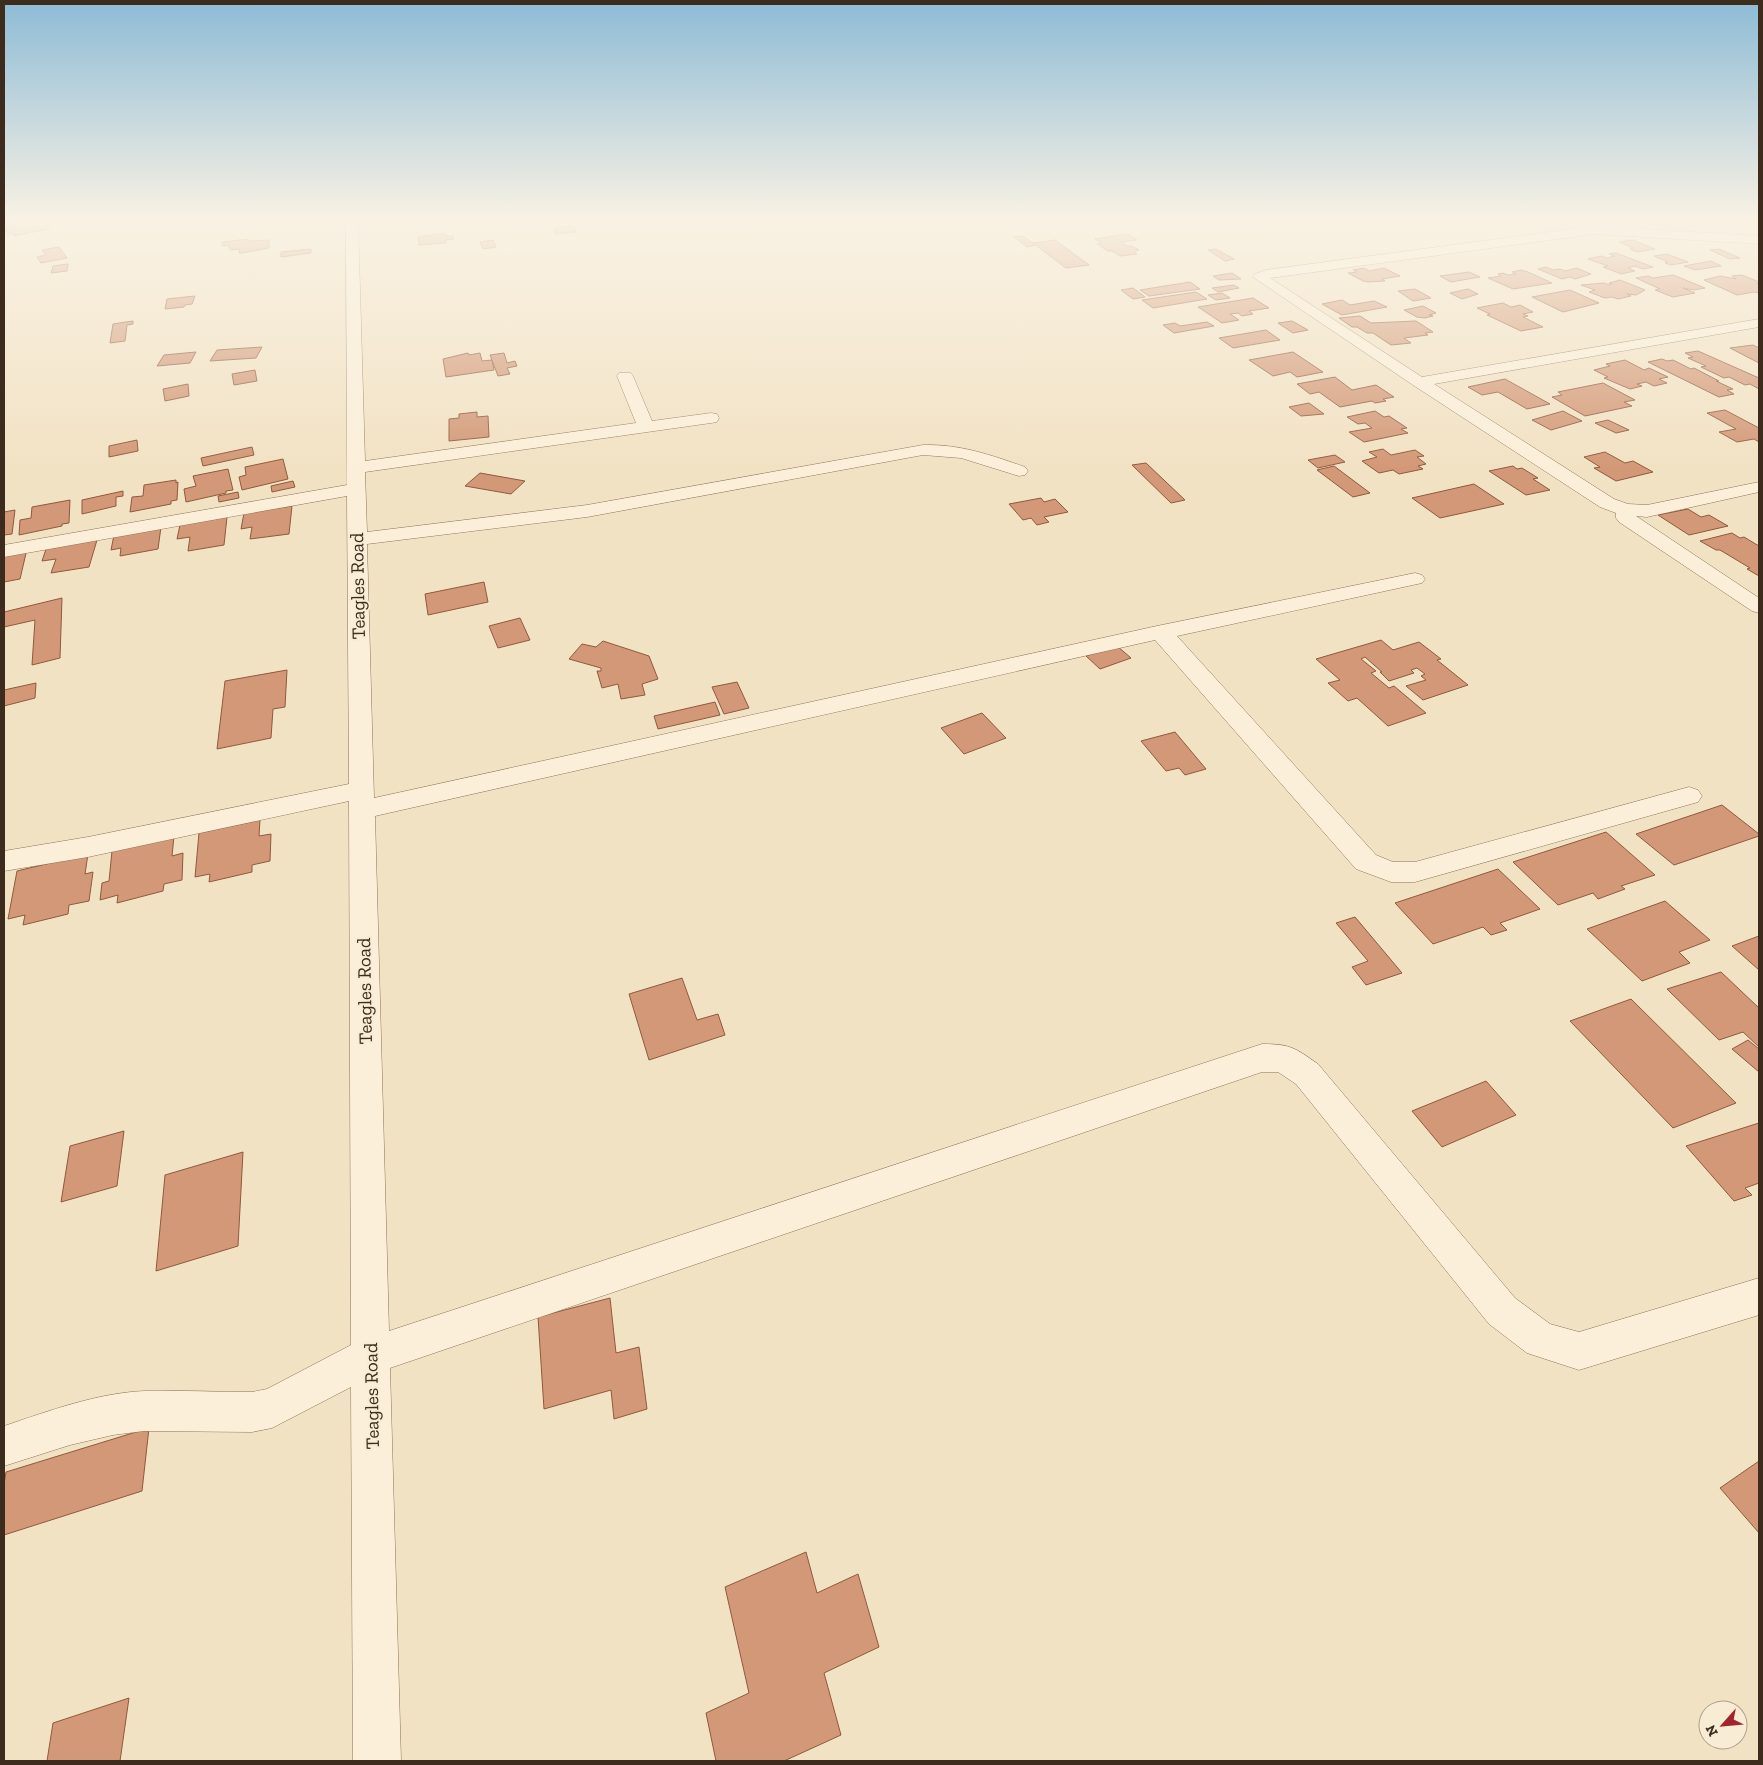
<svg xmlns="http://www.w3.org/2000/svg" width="1763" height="1765" viewBox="0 0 1763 1765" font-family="'Zilla Slab',serif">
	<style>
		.building { fill: #d39877; stroke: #90593c }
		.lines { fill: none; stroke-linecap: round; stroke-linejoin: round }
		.minor-casing { stroke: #8e7259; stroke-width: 1 }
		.minor { fill: #fbefd9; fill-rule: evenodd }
		.labels { text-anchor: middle; stroke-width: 4; stroke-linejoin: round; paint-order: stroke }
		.street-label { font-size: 19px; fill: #3d2b1e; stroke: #f8ecd5 }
	</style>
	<rect width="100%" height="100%" fill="#f2e2c4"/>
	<g class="building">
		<polygon points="10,221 43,221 46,222 49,229 14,236 13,233 8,234 4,226 11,224"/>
		<polygon points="575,226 576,232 555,234 554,227"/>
		<polygon points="445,233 446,236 453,236 454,239 446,240 446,243 419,245 418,237"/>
		<polygon points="1128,234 1137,240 1121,242 1127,246 1132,246 1139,250 1134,251 1137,254 1120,256 1112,251 1108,251 1097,244 1102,243 1095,239"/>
		<polygon points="1023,236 1035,245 1027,247 1014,237"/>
		<polygon points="248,239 248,241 269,240 269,248 243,253 239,253 240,249 230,250 228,245 222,246 222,242"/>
		<polygon points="493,240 496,247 483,249 480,242"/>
		<polygon points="1055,240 1089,265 1066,268 1033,243"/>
		<polygon points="1633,240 1655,249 1637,252 1630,249 1633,248 1619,242"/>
		<polygon points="59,247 67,258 41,263 37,257 46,255 42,250"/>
		<polygon points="311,249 311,253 281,257 281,252"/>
		<polygon points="1216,249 1234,259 1225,261 1208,250"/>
		<polygon points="1719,249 1740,258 1730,259 1710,250"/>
		<polygon points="1616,253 1653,267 1643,269 1635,266 1628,268 1635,271 1621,274 1603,267 1608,266 1588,259 1601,256 1607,258 1615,256 1609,254"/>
		<polygon points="1667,254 1688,262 1671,265 1665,263 1668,262 1654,256"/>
		<polygon points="1711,261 1721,266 1695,270 1684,266"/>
		<polygon points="68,264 67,271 51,273 53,266"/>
		<polygon points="1546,267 1553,270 1560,269 1565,271 1577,268 1591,274 1575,279 1570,277 1562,279 1538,269"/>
		<polygon points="1364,268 1369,271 1384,268 1400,276 1382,279 1385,281 1368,282 1363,281 1348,273 1357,272 1353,270"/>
		<polygon points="1521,270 1528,272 1552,283 1513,289 1488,278 1501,276 1498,274 1503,273 1508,275 1516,274 1512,272"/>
		<polygon points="1469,272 1480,277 1451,282 1440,276"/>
		<polygon points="1232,273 1241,279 1219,280 1213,276"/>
		<polygon points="1673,275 1705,288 1694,290 1683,288 1695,293 1673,297 1655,290 1660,289 1636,278 1648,276 1653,278"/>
		<polygon points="1742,275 1759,282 1757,284 1759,285 1759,293 1754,292 1737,295 1704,280 1720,276 1736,279 1732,276"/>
		<polygon points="1620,280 1645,290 1636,295 1627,294 1631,296 1618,299 1612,297 1605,298 1589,292 1595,290 1581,285 1604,283 1610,285 1612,284 1609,283"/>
		<polygon points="1190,282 1200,289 1149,296 1140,290"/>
		<polygon points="1234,285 1239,288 1218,292 1212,288"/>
		<polygon points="1133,288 1145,297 1133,299 1121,290"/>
		<polygon points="1415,289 1431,298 1413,301 1398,291"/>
		<polygon points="1468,289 1478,294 1462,299 1450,293"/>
		<polygon points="1570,290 1599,303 1563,312 1532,297"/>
		<polygon points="1196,292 1207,299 1153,308 1142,300"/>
		<polygon points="1222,293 1230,298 1216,300 1208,295"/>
		<polygon points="195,296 192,304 185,305 184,307 165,309 167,299"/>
		<polygon points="1253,298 1269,308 1249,311 1253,314 1242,316 1238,313 1230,314 1239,320 1222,323 1198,307"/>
		<polygon points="1342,300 1350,305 1374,301 1387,307 1342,315 1322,304"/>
		<polygon points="1503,303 1511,307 1520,305 1533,312 1523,314 1528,316 1523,317 1543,327 1521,331 1487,315 1490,314 1477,308"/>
		<polygon points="1423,306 1436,313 1429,315 1433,316 1425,318 1417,317 1404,310"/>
		<polygon points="1360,316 1371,323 1416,321 1433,332 1425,333 1428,335 1404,338 1411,343 1391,345 1373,333 1367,333 1357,327 1352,327 1339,318"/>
		<polygon points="133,321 133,324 127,325 125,341 110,343 113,324"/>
		<polygon points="1292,321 1308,330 1293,333 1278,323"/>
		<polygon points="1207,322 1214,326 1174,333 1163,325 1175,323 1180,326"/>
		<polygon points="1266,330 1280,340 1233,348 1219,338"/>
		<polygon points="1753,345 1759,348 1759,363 1730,348"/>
		<polygon points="262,347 256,358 210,361 217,350"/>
		<polygon points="1698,351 1759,378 1759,389 1750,384 1745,385 1729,377 1724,378 1701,367 1706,366 1688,358 1693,357 1685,353"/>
		<polygon points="196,352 190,363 157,366 164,355"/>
		<polygon points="1293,352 1323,372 1297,377 1290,372 1273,376 1249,360"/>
		<polygon points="468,353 469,355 480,353 482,361 492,360 494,370 446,377 443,359"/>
		<polygon points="504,353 507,363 515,361 517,366 507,368 510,374 498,376 490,355"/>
		<polygon points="1662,359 1667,361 1673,360 1691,369 1694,368 1719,381 1716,381 1733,389 1727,390 1734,394 1719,397 1648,362"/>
		<polygon points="1625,360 1644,370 1649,368 1668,377 1659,379 1667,383 1654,386 1646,382 1637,384 1642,386 1630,389 1604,378 1608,377 1594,370 1610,366 1606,364"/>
		<polygon points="255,370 257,381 234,385 232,374"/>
		<polygon points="1335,377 1352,390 1376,385 1394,397 1383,399 1386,401 1375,403 1372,401 1340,407 1319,392 1310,394 1297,384"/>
		<polygon points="1505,379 1550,404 1527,409 1498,392 1482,395 1468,387"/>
		<polygon points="1603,383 1635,400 1624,402 1632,406 1585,416 1552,397 1562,395 1558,392"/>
		<polygon points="188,384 189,396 165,401 163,389"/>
		<polygon points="1309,403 1324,414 1301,416 1289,407"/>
		<polygon points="1725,410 1759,428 1759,442 1754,439 1737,442 1719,432 1736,429 1707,413"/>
		<polygon points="1375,411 1384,417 1389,416 1407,428 1401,429 1408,433 1364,442 1349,432 1372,428 1365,423 1358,424 1347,417"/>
		<polygon points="1563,411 1582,421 1551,430 1532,420"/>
		<polygon points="477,412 477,417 488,416 489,437 449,441 449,419 459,418 459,414"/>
		<polygon points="1608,420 1629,430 1616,433 1595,423"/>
		<polygon points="137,440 138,451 109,457 109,446"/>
		<polygon points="252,447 254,455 203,466 201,458"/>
		<polygon points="1383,449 1391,455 1415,450 1424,456 1417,457 1426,464 1418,466 1423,469 1399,474 1393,470 1379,473 1362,461 1377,457 1369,452"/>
		<polygon points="1605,452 1625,463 1633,461 1653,472 1616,481 1594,468 1600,467 1584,457"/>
		<polygon points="1335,455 1345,462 1318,468 1308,460"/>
		<polygon points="283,459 288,479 242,490 239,477 246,475 245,467"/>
		<polygon points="1146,463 1185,500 1171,503 1132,465"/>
		<polygon points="1334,466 1370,493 1353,497 1317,470"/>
		<polygon points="1513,466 1517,469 1522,468 1538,478 1533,479 1550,490 1526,495 1489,471"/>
		<polygon points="228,469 233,490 226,491 226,493 186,502 184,489 196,486 193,476"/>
		<polygon points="480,473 525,481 511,494 465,486"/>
		<polygon points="176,480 176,483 178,482 177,500 171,501 171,504 130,512 132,497 143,496 144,485"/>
		<polygon points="293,481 295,487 272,492 271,486"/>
		<polygon points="1474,484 1504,504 1440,518 1412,498"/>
		<polygon points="123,491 123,496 116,497 116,506 82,514 82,500"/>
		<polygon points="238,492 239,498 219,502 218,496"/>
		<polygon points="1041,498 1044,502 1055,499 1068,512 1044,517 1049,522 1037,525 1031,518 1023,520 1009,504"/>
		<polygon points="70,500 69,523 62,524 62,526 19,535 20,520 31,518 32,507"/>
		<polygon points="292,506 289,534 250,539 252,527 241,529 244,513"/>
		<polygon points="1688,509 1701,517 1709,515 1728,526 1689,535 1658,515"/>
		<polygon points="15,510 12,534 4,535 4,512"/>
		<polygon points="227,517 224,545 188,551 190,537 177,539 180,525"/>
		<polygon points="161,527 158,549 120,556 121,548 111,550 114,535"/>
		<polygon points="1732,533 1740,538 1744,537 1759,546 1759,576 1747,569 1750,568 1720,550 1716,550 1700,541"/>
		<polygon points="97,540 89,567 51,573 56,559 42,561 47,546"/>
		<polygon points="27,549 20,579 4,582 4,554"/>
		<polygon points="484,582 488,602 428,615 425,594"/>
		<polygon points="62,598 60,658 32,665 35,620 4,627 4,612"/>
		<polygon points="520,618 530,640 498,648 489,626"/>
		<polygon points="1381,640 1393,650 1419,642 1441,659 1437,660 1468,685 1423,700 1406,686 1426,680 1421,676 1425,674 1417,668 1411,670 1414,673 1389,681 1380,672 1382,672 1365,657 1361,659 1376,671 1371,673 1389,688 1394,686 1426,713 1388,726 1357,698 1348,701 1328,683 1340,680 1316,659"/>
		<polygon points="603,641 649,656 658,679 642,684 645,695 621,699 618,684 602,688 597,671 601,671 601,668 569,659 582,644 596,647"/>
		<polygon points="1117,646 1131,658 1100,669 1086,656"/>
		<polygon points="287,670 285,707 273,709 271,738 217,749 225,681"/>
		<polygon points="737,682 749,708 724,714 712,687"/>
		<polygon points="36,683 35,698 4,706 4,690"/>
		<polygon points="715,702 720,715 658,729 654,716"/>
		<polygon points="982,713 1006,738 964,754 941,728"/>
		<polygon points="1175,732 1206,769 1185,775 1179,768 1166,771 1141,741"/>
		<polygon points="1722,805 1759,834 1759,836 1674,865 1636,834"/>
		<polygon points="260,820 259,836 271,834 270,861 252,865 252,872 209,882 210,874 195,877 199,833"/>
		<polygon points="1606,832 1655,875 1621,886 1625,889 1598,899 1593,893 1558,905 1513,862"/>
		<polygon points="174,836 172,856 183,853 182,880 164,884 163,891 117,903 118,895 100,900 102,883 109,881 112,851"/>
		<polygon points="88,854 85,874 93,872 89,901 69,905 68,914 23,925 25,915 8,919 17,871"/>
		<polygon points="1498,869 1540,909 1500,923 1507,930 1491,935 1483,927 1433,944 1395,903"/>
		<polygon points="1665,901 1710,940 1679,952 1690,963 1642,981 1587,929"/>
		<polygon points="1355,917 1402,973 1366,985 1352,967 1368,961 1336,923"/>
		<polygon points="1759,936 1759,970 1732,946"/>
		<polygon points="1721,972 1759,1008 1759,1047 1743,1032 1719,1040 1667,989"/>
		<polygon points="682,978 697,1020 718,1014 725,1035 649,1060 629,994"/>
		<polygon points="1631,999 1736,1103 1673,1128 1570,1021"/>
		<polygon points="1748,1040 1759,1049 1759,1072 1732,1049"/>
		<polygon points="1486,1081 1516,1115 1442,1147 1412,1111"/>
		<polygon points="1759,1123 1759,1183 1745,1188 1752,1195 1734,1201 1686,1146"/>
		<polygon points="124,1131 117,1186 61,1202 70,1146"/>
		<polygon points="243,1152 238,1246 156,1271 165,1175"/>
		<polygon points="610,1298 616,1353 639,1347 647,1409 614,1419 611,1390 544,1409 538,1317"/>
		<polygon points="149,1428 142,1491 4,1535 4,1484 6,1472"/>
		<polygon points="1759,1461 1759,1533 1720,1488"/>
		<polygon points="806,1552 817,1593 858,1574 879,1647 824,1673 841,1735 784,1761 716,1761 706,1713 749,1693 725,1587"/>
		<polygon points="129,1698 120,1761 47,1761 53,1723"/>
	</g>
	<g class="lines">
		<g class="minor-casing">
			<g id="minor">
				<path d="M346 221H358L365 461 636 423 617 376 619 373H631L633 376 652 421 711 413 717 414 719 418 717 422 711 423 365 472 367 532 587 505 923 445C960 444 991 455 1025 467L1028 471 1025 475 1019 476 961 458 923 455 587 517 367 544 374 798 1157 626 1415 573 1422 575 1425 579 1422 583 1177 636 1376 855 1393 862H1415L1689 787 1698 790 1702 796 1698 802 1415 882H1391L1356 869 1155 640 375 816 389 1331 1262 1044C1291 1044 1295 1048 1318 1064L1515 1298 1550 1324 1579 1332 1759 1278V1315L1579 1370 1527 1353 1489 1324 1296 1084 1278 1072H1262L390 1368 401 1761H353L351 1387 272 1428 252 1432 144 1431 113 1435 70 1445 4 1466V1426C49 1411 97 1393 145 1391 180 1390 216 1392 252 1392L267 1389 351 1345 349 801 88 857 4 871V851L88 837 349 784 347 496 4 557V545L347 485Z"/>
				<polygon points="1595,226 1759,236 1759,244 1595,234 1270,278 1422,377 1759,319 1759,327 1434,384 1614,499 1628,504 1647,505 1759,482 1759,492 1647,517 1636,516 1759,598 1759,613 1752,611 1619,522 1616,518 1616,513 1600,507 1413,385 1253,277 1255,274 1266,270"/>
			</g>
		</g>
		<use href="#minor" class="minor"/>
	</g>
	<linearGradient id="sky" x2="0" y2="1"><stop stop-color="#8dbbd6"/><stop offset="0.47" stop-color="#f9f2e4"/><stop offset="1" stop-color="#f9f2e4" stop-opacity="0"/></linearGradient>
	<rect width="1763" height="468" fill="url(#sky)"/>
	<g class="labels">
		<g class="street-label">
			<text transform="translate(357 586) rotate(-91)" y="7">Teagles Road</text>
			<text transform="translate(364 991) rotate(-91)" y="7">Teagles Road</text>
			<text transform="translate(371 1396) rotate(-91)" y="7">Teagles Road</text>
		</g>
	</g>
	<rect width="1763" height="1765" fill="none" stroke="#3d2b1e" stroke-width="10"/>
	<g transform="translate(1723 1725) rotate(243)"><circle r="24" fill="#f8ecd5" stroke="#ad9f8c"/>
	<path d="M0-4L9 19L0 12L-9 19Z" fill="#a2242c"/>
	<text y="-8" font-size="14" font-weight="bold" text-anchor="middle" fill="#3d2b1e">N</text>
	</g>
</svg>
